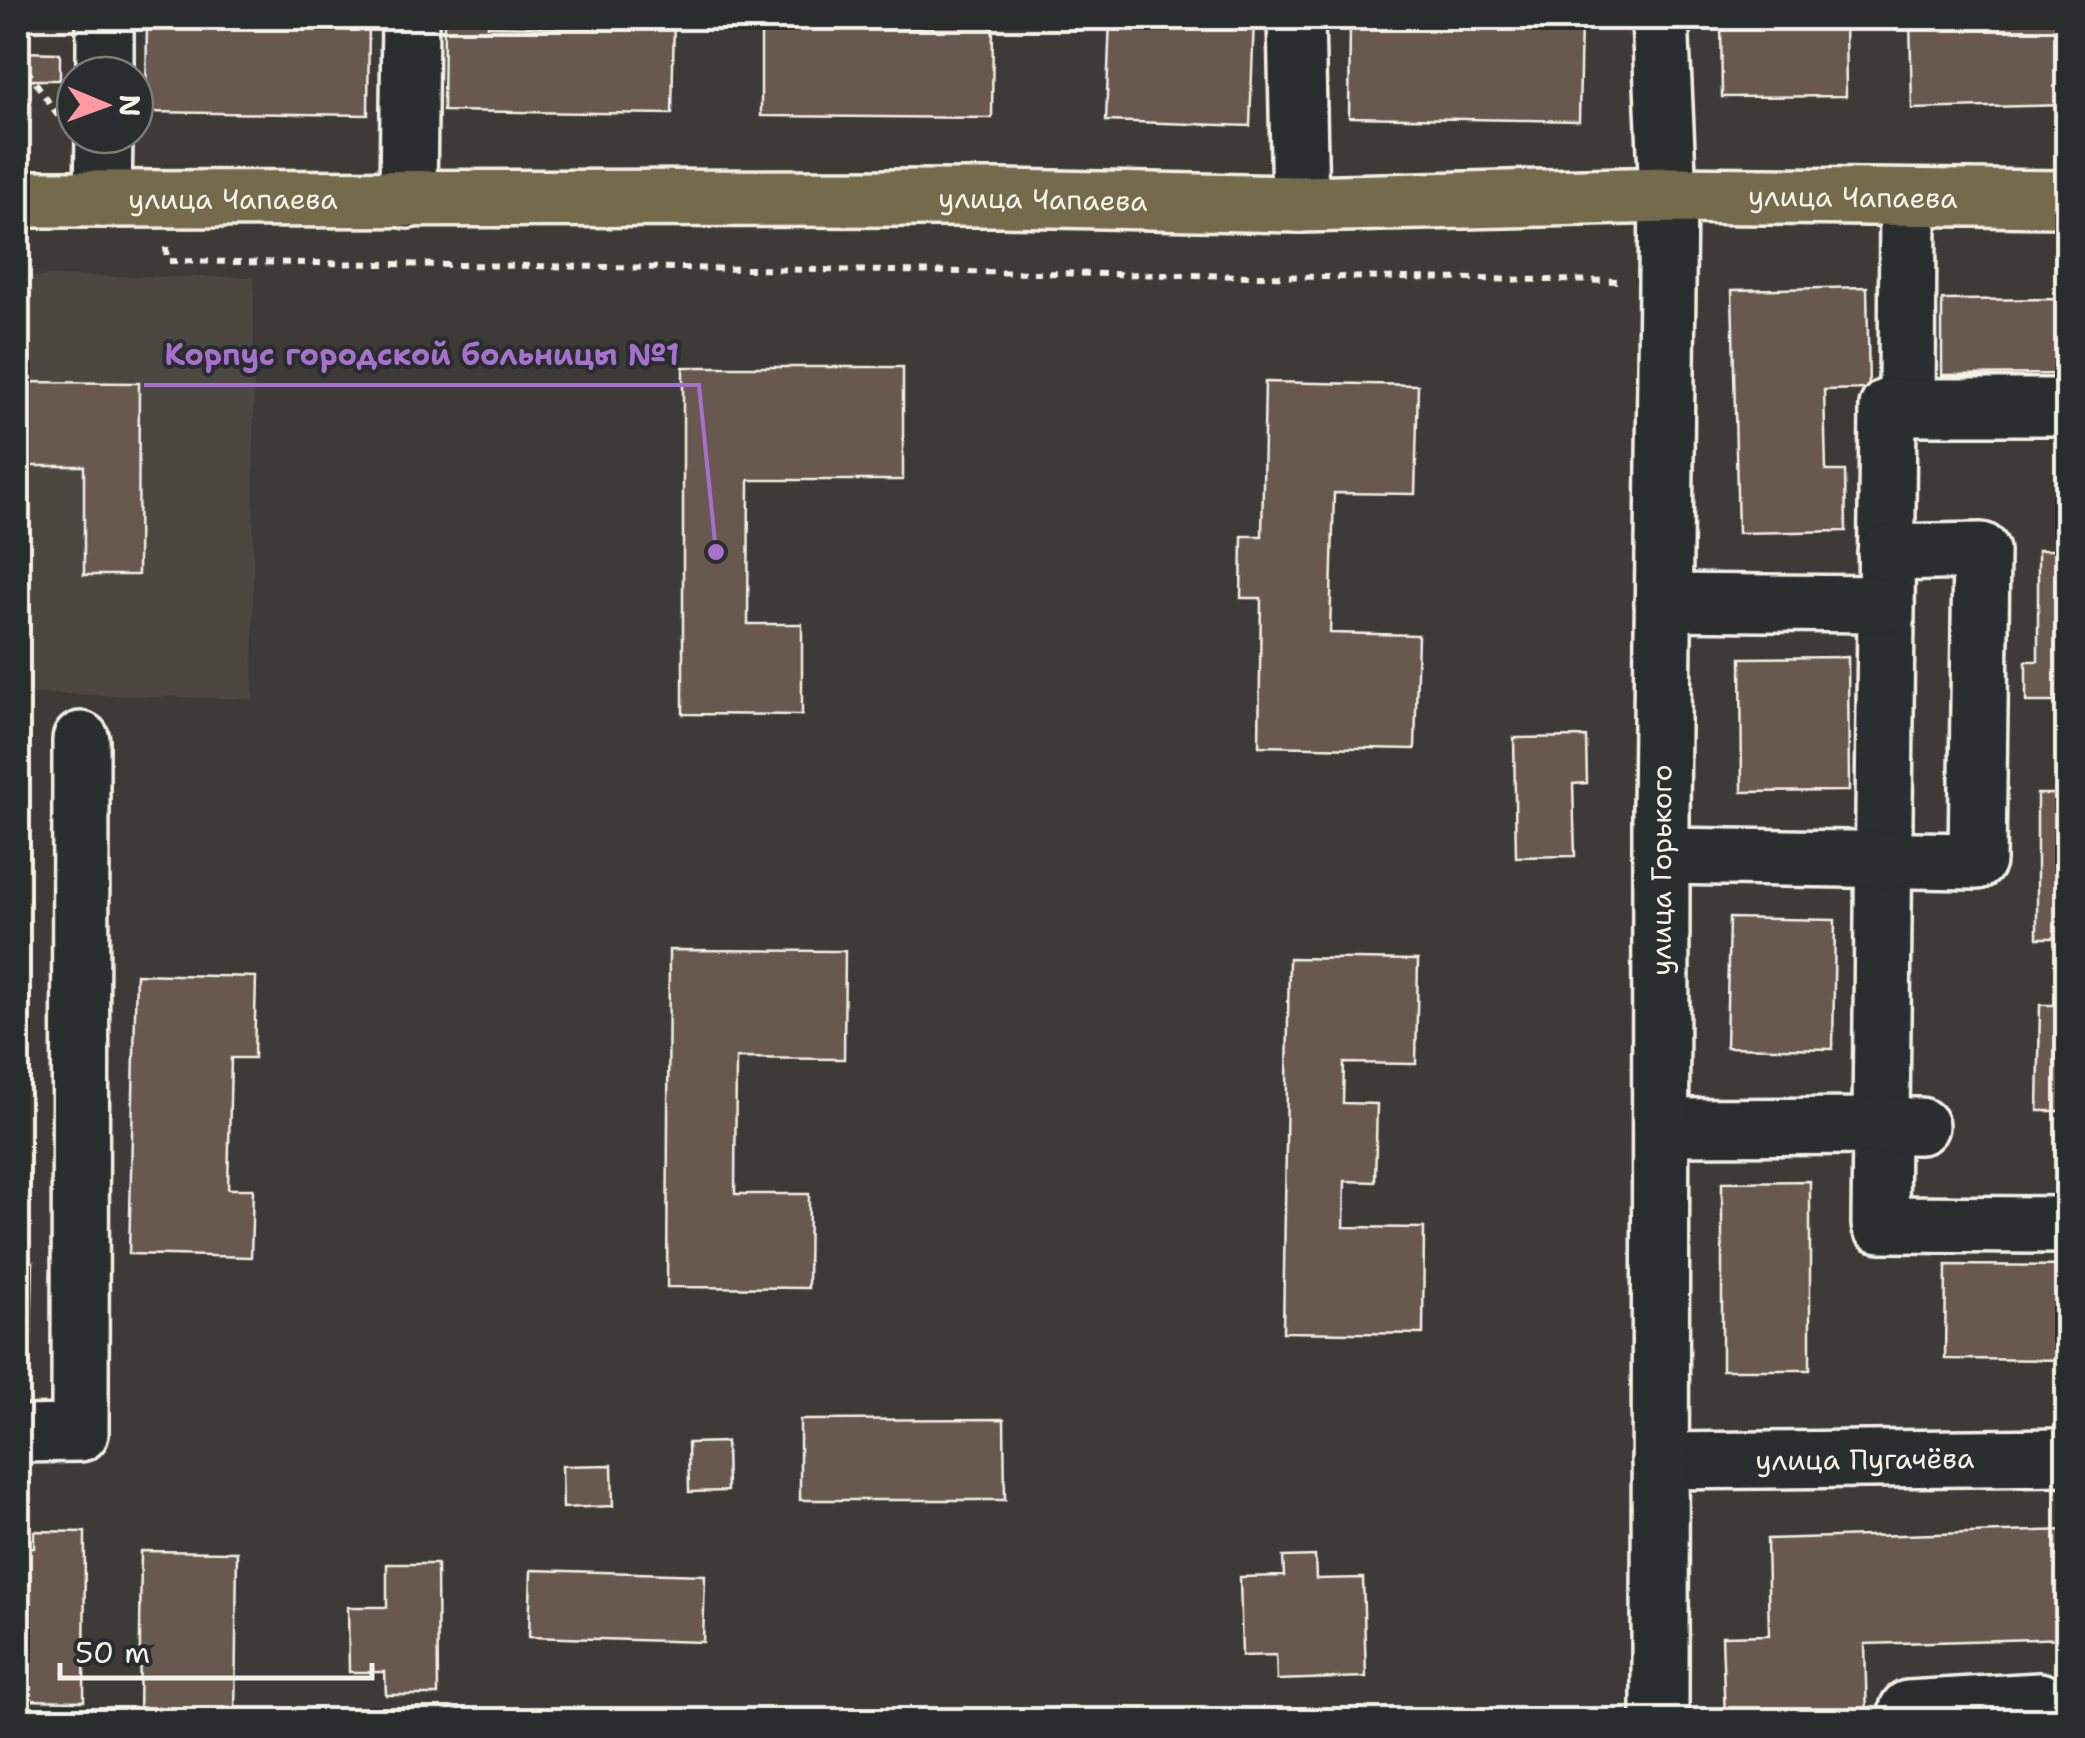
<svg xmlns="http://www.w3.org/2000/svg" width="2085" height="1738" viewBox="0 0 2085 1738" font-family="'Shantell Sans',sans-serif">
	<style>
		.built { fill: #4d4642 }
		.building { fill: #68594f; stroke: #f4f1e8; stroke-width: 2.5 }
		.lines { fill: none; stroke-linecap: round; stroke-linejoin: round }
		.minor-casing { stroke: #f4f1e8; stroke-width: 62 }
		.major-casing { stroke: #f4f1e8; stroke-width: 62 }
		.path { stroke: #f4f1e8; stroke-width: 6; stroke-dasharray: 8 8; stroke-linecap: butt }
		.minor { stroke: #2a2d2e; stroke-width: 55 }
		.major { stroke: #746b4b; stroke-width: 55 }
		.labels { text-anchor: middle; stroke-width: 8; stroke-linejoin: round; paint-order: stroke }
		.street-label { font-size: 28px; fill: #f4f1e8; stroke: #2a2d2e }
		.leader { fill: none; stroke: #a571cd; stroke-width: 4 }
		.callout-dot { fill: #a571cd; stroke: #2a2d2e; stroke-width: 4 }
		.callout-label { font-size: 30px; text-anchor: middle; font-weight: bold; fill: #a571cd; stroke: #2a2d2e; stroke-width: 8; stroke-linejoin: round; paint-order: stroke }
	</style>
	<rect width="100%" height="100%" fill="#3d3a38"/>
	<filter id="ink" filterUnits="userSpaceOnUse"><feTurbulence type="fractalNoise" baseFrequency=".01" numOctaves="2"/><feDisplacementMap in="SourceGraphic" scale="20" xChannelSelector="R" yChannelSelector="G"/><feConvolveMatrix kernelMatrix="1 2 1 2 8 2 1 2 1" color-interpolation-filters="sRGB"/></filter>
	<g filter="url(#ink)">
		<polygon class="built" points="18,276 254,277 253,699 18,693"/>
		<g class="building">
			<polygon points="147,18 235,18 235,28 312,29 312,18 369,18 368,115 146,112"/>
			<polygon points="444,18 488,18 488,26 592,28 592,18 674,18 672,114 443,111"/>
			<polygon points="761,18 847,18 847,28 933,28 933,19 993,20 992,118 761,116"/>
			<polygon points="1110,18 1254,18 1250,126 1106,121"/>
			<polygon points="1474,18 1581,18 1579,121 1349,117 1350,23 1474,26"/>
			<polygon points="1721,18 1845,18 1846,96 1722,97"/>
			<polygon points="1910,18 2068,18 2068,105 1912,109"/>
			<polygon points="18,52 60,53 60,80 18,80"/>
			<polygon points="1867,287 1869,389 1824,390 1826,471 1845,471 1846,531 1738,533 1732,290"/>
			<polygon points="2068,299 2068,374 1942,375 1942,300"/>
			<polygon points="683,367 903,367 903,480 749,480 748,624 802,624 802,715 683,714"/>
			<polygon points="18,382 139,383 138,575 84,575 84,466 18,466"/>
			<polygon points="1265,382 1418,385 1415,494 1334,493 1330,633 1418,635 1415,749 1259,746 1261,598 1241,598 1242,536 1262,536"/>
			<polygon points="2038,550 2068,550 2068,702 2026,702 2026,661 2038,661"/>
			<polygon points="1848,657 1849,791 1742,792 1741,658"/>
			<polygon points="1586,737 1587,783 1573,784 1575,856 1516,857 1514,738"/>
			<rect x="2037" y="794" width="31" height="144"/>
			<polygon points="1729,918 1835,920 1833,1049 1726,1047"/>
			<polygon points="669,950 845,951 844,1059 736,1058 735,1194 809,1194 808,1288 667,1287"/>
			<polygon points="1289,958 1418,960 1416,1064 1344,1063 1343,1103 1377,1104 1375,1182 1345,1181 1344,1227 1424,1228 1423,1334 1283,1332"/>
			<polygon points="136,974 256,977 254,1058 231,1058 228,1189 253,1189 251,1257 129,1254"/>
			<polygon points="2040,1005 2068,1005 2068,1111 2038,1111"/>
			<polygon points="1810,1181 1810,1370 1722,1370 1722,1182"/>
			<polygon points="18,1261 33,1262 31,1343 18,1343"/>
			<polygon points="1946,1265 2068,1266 2068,1360 1945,1359"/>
			<polygon points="1004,1419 1005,1500 800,1500 800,1420"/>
			<polygon points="726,1442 727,1491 689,1492 688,1443"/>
			<polygon points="612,1465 613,1506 563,1508 562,1466"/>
			<polygon points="2068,1530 2068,1638 1865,1644 1867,1720 1725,1720 1722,1636 1769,1635 1767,1539"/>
			<polygon points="34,1531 85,1532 84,1701 18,1700 18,1548 34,1548"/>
			<polygon points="141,1551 237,1552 235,1720 139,1720"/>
			<polygon points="1315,1556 1316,1579 1363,1578 1366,1677 1277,1680 1276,1655 1242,1656 1240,1577 1284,1576 1283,1557"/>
			<polygon points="387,1564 437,1564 438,1695 386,1695 385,1672 349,1672 348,1607 387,1607"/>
			<polygon points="531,1570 705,1575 703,1642 529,1637"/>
		</g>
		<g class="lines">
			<g class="minor-casing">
				<g id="minor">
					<polyline points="1296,18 1300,204"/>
					<polyline points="105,75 105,18"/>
					<polyline points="103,199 104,135"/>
					<polyline points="408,200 410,18"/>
					<polyline points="1907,407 1908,198"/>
					<polyline points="2068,407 1888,407 1880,1224 2068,1225"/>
					<polyline points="1663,602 1886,604"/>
					<polyline points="1661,856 1977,861 1981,551 1886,553"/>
					<polyline points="1661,1127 1920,1126"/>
					<polyline points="18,1434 80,1433 81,740"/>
					<path id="s1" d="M1660 1461 2068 1457"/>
					<path id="s2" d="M1660 1720 1661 812 1668 195 1660 18"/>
					<polyline points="1907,1720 1908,1709 2039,1701 2040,1720"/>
				</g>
			</g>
			<g class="major-casing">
				<g id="major">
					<path id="s3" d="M18 199 999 198 1300 204 1668 195 2068 199"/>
				</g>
			</g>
			<g class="path">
				<polyline points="18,56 60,119"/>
				<polyline points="18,56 18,18"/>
				<polyline points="166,247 167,261 1620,281"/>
			</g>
			<use href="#minor" class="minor"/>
			<use href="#major" class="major"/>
		</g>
	</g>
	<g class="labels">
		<g class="street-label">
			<text dy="10" stroke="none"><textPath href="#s3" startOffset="1835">улица Чапаева</textPath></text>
			<text dy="10" stroke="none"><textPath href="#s3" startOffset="215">улица Чапаева</textPath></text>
			<text dy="10" stroke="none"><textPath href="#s3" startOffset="1025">улица Чапаева</textPath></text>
			<text dy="10" stroke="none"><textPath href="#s2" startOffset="850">улица Горького</textPath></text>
			<text dy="10" stroke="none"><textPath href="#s1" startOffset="205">улица Пугачёва</textPath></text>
		</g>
	</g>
	<path class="leader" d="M716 552L699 385H144"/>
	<circle class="callout-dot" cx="716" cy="552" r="10"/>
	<g class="callout-label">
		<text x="422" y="365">Корпус городской больницы №1</text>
	</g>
	<rect width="2085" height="1738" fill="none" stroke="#2a2d2e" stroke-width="60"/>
	<rect x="30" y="30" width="2025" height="1678" fill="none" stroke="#f4f1e8" stroke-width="4" filter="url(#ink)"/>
	<g transform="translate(105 105) rotate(91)"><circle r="48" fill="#2a2d2e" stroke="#7b7b78" stroke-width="2.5"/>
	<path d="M0-8L18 38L0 25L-18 38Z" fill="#ff9aa2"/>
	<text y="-15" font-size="28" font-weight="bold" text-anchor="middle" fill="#f4f1e8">N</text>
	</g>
	<path d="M60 1663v15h312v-15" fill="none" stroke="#f4f1e8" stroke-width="5"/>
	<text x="75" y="1663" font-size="30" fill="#f4f1e8" stroke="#2a2d2e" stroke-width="8" paint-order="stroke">50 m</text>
</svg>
